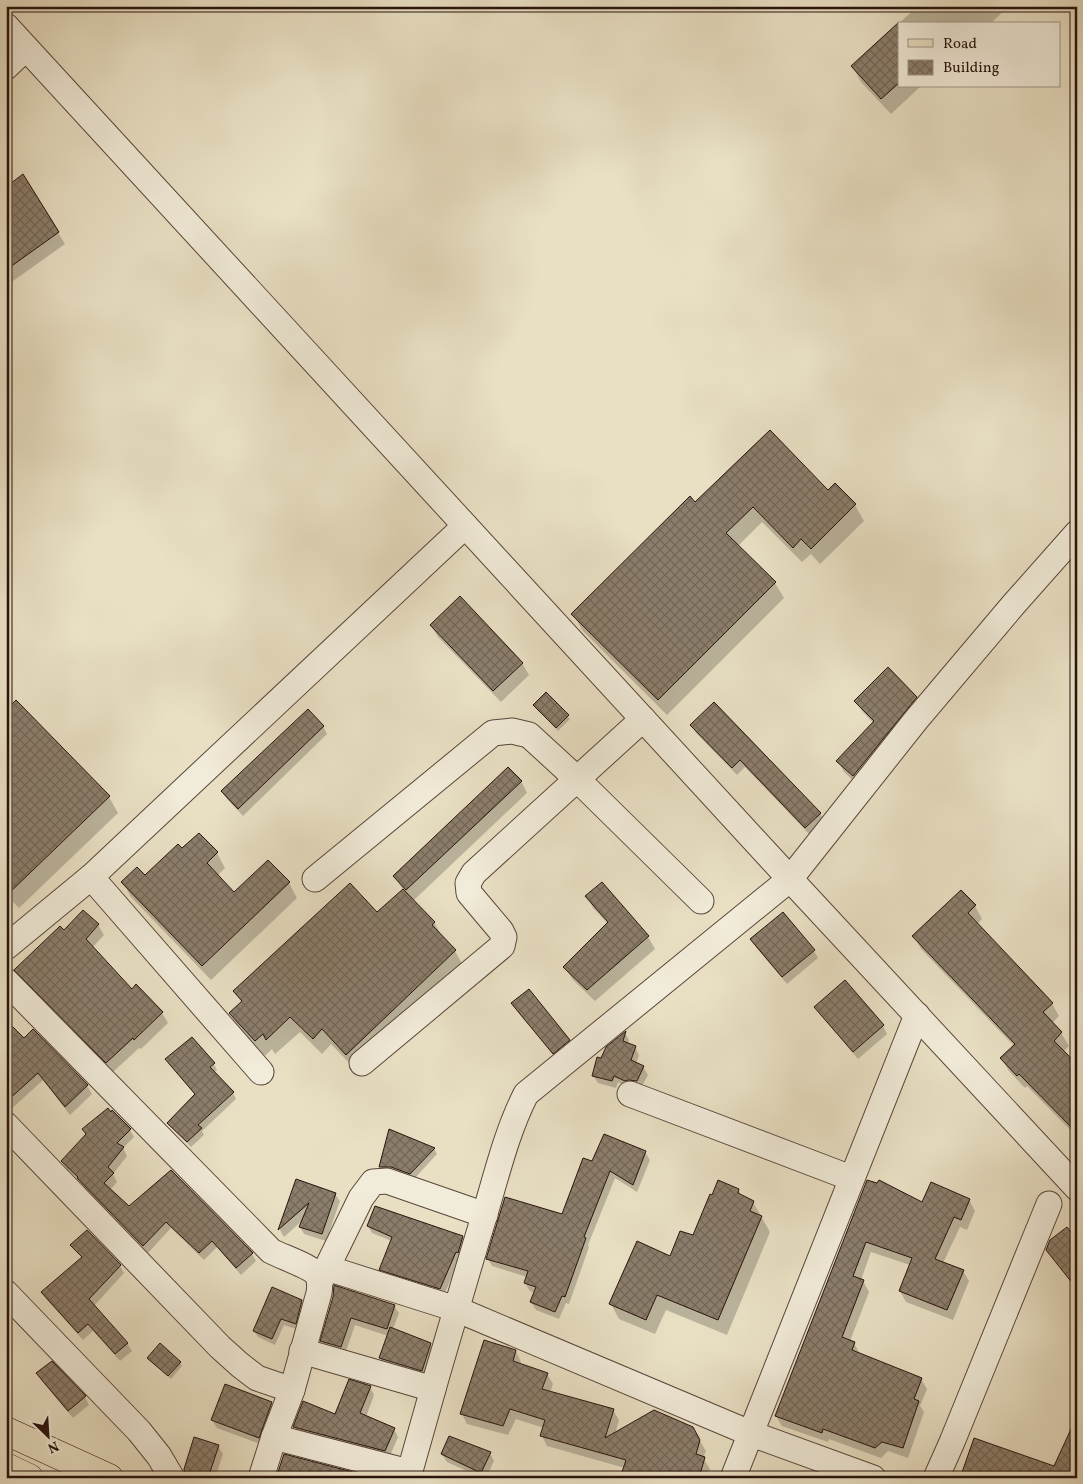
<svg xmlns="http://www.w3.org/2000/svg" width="1083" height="1484" viewBox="0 0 1083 1484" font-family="Vollkorn,serif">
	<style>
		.shadow { fill: #0003 }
		.building { fill: url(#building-cross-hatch); stroke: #28130c }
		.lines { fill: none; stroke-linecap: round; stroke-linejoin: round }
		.minor-casing { stroke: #58463a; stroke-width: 27 }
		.major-casing { stroke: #28130c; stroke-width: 29 }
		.minor { stroke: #f1ebd9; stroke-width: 25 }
		.major { stroke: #e9e0c4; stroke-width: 28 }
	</style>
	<defs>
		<pattern id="building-cross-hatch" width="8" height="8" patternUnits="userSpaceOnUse" patternTransform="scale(1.25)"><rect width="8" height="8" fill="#8c7e6c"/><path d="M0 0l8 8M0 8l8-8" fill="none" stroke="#726657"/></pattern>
	</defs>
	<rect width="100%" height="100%" fill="#e9e0c4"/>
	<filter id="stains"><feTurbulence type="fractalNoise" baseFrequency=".004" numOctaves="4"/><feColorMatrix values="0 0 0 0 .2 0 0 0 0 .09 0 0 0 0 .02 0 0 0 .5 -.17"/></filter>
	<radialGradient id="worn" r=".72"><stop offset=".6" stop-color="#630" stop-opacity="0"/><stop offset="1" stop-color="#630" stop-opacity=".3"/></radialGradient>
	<g class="shadow">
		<polygon points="918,6 1009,6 990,24 899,24 899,86 921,86 891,114 861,82 852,66"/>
		<polygon points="23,176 65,244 6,286 6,189"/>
		<polygon points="835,484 855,505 864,521 820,564 811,554 802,562 762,522 738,546 775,583 784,598 667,715 582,630 573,614 695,504 827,491"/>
		<polygon points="431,625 522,663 529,675 501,702 438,637"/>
		<polygon points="546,694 570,719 558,731 535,706"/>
		<polygon points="916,697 922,708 859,786 844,772 838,761 873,723 862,711 856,701"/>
		<polygon points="16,702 109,797 118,813 19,908 6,895"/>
		<polygon points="692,725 820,813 824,821 810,835 745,767 737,775 696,733"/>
		<polygon points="323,726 327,734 243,816 227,799 222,792"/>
		<polygon points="521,781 527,793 413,901 434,922 443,938 455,951 464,967 356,1070 331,1044 322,1054 300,1032 275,1054 272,1049 265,1056 239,1029 230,1013 242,1003 235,992 377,914 403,890 394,876"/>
		<polygon points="182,850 217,853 225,868 217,876 234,893 289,883 297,898 211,980 131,897 123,882 145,877"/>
		<polygon points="602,884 648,937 655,949 595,1001 572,979 565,967 608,924 593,908 587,897"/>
		<polygon points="975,906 982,919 977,924 1052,1004 1059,1016 1052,1023 1061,1033 1069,1046 1063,1052 1077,1066 1077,1137 1027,1086 1025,1088 1009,1071 1001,1058 1014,1046 921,949 914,936"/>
		<polygon points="98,925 104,935 92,948 132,990 136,986 162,1013 168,1023 141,1049 139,1048 113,1072 22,980 16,970 64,932"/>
		<polygon points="752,939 814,951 818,958 787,984 756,947"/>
		<polygon points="845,982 883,1026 887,1034 858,1059 820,1014 816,1007"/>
		<polygon points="513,1003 569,1040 573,1048 558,1060 517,1011"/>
		<polygon points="6,1022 24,1040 87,1086 92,1094 70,1115 43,1080 6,1114"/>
		<polygon points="625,1033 629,1040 628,1045 635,1047 639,1055 636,1064 643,1067 648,1075 641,1088 630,1088 618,1082 616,1088 598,1083 593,1075 602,1059"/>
		<polygon points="166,1060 214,1064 217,1070 213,1073 233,1093 236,1099 202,1131 204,1135 191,1147 172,1128 169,1123 195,1095 170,1065"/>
		<polygon points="130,1130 134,1137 123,1148 127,1156 113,1174 117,1182 110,1190 129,1208 252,1254 256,1261 241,1275 217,1247 204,1260 171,1228 148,1253 83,1186 80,1181 67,1169 63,1162"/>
		<polygon points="6,1148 12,1157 6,1162"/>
		<polygon points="434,1149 437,1154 414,1179 384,1173 381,1167"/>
		<polygon points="645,1152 650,1160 637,1192 615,1178 588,1245 589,1247 569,1304 566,1303 559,1319 536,1310 531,1302 535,1293 530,1291 525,1283 527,1277 492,1266 488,1259 563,1216 592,1163"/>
		<polygon points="297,1181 335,1194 340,1201 326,1241 304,1234 300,1227 303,1220 284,1237 280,1230"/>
		<polygon points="868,1182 923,1204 969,1200 975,1211 967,1230 960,1227 943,1263 963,1271 969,1281 953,1320 906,1302 900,1291 910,1265 871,1252 861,1280 863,1281 869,1292 850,1341 854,1343 860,1354 921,1379 927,1389 920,1406 924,1412 908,1458 888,1451 881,1458 829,1439 828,1442 782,1426 776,1416"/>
		<polygon points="738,1190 742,1197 753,1202 770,1232 727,1335 666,1310 655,1334 619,1319 611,1304 670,1257"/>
		<polygon points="368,1226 462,1237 466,1243 444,1295 385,1276 381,1269 392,1241 372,1233"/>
		<polygon points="72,1245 120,1266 124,1273 94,1306 127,1343 132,1351 120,1361 93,1331 83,1340 47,1300 43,1293 82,1258"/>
		<polygon points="334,1297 394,1306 399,1313 393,1329 430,1344 435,1352 427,1378 384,1366 380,1358 388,1336 355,1325 345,1354 326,1349 322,1341"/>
		<polygon points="301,1301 305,1308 299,1330 284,1325 275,1345 258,1337 254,1331"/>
		<polygon points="485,1342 516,1351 521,1362 520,1365 547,1374 553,1384 550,1393 613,1410 619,1420 615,1434 692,1428 706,1451 703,1458 710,1469 707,1478 625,1478 625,1468 547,1446 542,1436 544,1428 516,1419 508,1435 467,1424 462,1414"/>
		<polygon points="149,1358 180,1363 182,1366 171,1379 150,1361"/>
		<polygon points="51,1363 85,1397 89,1405 73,1418 42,1381 38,1373"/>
		<polygon points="370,1387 374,1395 366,1417 394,1429 398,1437 389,1458 299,1435 295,1427 335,1416"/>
		<polygon points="271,1403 276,1410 263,1445 217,1428 212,1420"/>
		<polygon points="218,1446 223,1454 215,1478 187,1478"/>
		<polygon points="490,1453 494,1461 486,1478 482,1478 447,1462 442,1454"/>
		<polygon points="284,1456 369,1478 277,1478"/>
		<polygon points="541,1474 551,1478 539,1478"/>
	</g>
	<g class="building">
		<polygon points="899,22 899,83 881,99 851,66"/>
		<polygon points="23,174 59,232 6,270 6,187"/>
		<polygon points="770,430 828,490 835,483 856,504 811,549 801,539 793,548 753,507 726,533 776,582 658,700 571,614 690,496 695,502"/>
		<polygon points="460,596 523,663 493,691 430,625"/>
		<polygon points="888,667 917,697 853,776 836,761 874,721 854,701"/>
		<polygon points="546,692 569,715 556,728 533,705"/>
		<polygon points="16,700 110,796 6,896 6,710"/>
		<polygon points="714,702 821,813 805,828 740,760 732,768 690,725"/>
		<polygon points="308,709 324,726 238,809 221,791"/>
		<polygon points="508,767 522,781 406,890 393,876"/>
		<polygon points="199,833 218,852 207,863 234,892 268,860 290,882 202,966 121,882 137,867 145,875 178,844 182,848"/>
		<polygon points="602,882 649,936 587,990 563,967 608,922 585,896"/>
		<polygon points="350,883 377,912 403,889 435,922 432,925 456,950 346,1055 322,1029 313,1039 290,1017 266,1040 263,1034 255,1041 229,1013 242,1001 233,991"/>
		<polygon points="961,890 976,905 968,913 1053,1003 1043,1012 1062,1032 1054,1041 1077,1064 1077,1133 1019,1074 1017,1076 1000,1058 1015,1044 912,936"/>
		<polygon points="83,910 99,924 86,939 132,989 136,984 163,1012 134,1040 133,1038 106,1063 14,970 60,926 64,930"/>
		<polygon points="783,912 815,950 782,977 750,939"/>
		<polygon points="845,980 884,1025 853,1052 814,1007"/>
		<polygon points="529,989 570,1040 553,1054 511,1003"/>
		<polygon points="6,1020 24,1038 33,1029 88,1085 65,1107 38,1073 6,1102"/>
		<polygon points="626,1031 623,1041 636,1046 631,1060 644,1066 637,1081 628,1080 625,1081 614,1076 612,1081 592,1076 597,1057 601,1058 606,1047"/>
		<polygon points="192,1037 215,1063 210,1067 234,1092 198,1125 202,1128 187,1142 167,1123 195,1094 165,1059"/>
		<polygon points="108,1108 111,1112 112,1110 131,1129 117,1143 124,1147 108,1167 114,1173 104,1183 129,1206 171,1170 253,1253 236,1268 212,1241 199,1253 166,1222 143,1246 77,1178 78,1177 61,1161 86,1134 82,1129"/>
		<polygon points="389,1129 435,1148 410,1174 391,1167 379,1167"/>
		<polygon points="604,1134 646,1151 633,1185 610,1171 584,1237 586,1238 565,1297 562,1296 555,1312 530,1302 536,1287 524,1283 528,1271 486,1259 505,1197 562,1214 583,1158 592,1161"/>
		<polygon points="296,1179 336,1193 322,1234 299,1227 309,1203 278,1230"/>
		<polygon points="718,1180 739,1189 738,1193 754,1201 750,1211 762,1216 718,1320 657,1295 646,1320 609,1304 637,1241 670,1256 680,1231 693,1235 710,1194 712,1195"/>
		<polygon points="867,1180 877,1183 879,1180 922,1202 931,1182 970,1199 961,1220 954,1217 935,1259 964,1270 947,1310 899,1291 912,1258 866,1242 853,1276 864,1280 842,1337 855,1342 852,1350 922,1378 914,1399 919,1401 903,1448 882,1442 875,1448 823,1429 822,1433 775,1416"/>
		<polygon points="375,1206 463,1236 458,1253 456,1252 440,1289 379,1270 392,1237 367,1226"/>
		<polygon points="1067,1227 1077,1239 1077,1289 1046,1250 1050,1240"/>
		<polygon points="87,1230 121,1265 89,1299 128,1343 115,1354 88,1324 78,1333 41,1292 82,1257 70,1245"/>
		<polygon points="334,1285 395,1305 387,1329 351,1318 341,1347 320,1341 333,1297"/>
		<polygon points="272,1287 302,1300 296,1324 281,1319 272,1339 253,1331"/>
		<polygon points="390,1327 431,1343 422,1371 379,1358"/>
		<polygon points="484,1340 516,1350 513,1361 548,1373 542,1389 614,1409 605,1438 654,1410 693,1427 700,1440 696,1454 705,1457 699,1478 620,1478 626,1460 540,1436 545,1420 510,1409 503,1426 460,1414"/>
		<polygon points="160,1343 181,1362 168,1376 147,1358"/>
		<polygon points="52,1361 86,1396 68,1411 36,1373"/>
		<polygon points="349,1379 371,1386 360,1413 395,1428 385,1451 293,1427 303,1401 335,1414"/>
		<polygon points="225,1384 272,1402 259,1438 211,1420"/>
		<polygon points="1077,1416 1077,1478 960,1478 974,1438 1054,1466"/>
		<polygon points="449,1436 491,1452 481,1473 441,1454"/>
		<polygon points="194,1437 219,1445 208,1478 186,1478 184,1469"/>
		<polygon points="284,1454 372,1477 276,1478"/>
	</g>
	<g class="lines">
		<g class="minor-casing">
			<g id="minor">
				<polyline points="6,26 790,879 1077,1188"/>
				<polyline points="6,67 26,48"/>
				<polyline points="91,877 261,1072"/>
				<polyline points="315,879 493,733 512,731 529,735 577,779 701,901"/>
				<polyline points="6,947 91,877 465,526"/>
				<path d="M6 981 271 1251C282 1257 313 1267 318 1276 320 1282 320 1287 319 1293L292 1390 257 1378 240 1365 220 1347 6 1125"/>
				<polyline points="362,1063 502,946 504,937 501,931 469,893 468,883 474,873 643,719"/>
				<polyline points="630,1094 851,1178"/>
				<polyline points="327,1268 456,1309 752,1434 873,1478"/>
				<polyline points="320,1282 361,1198 373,1182 387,1181 485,1215"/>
				<polyline points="6,1293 139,1431 159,1456 172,1478"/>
				<polyline points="302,1351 433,1389"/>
				<polyline points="274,1437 409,1472"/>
				<polyline points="261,1478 274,1437 292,1390"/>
				<path d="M408 1478C432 1391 457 1305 483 1220 496 1178 506 1133 526 1094L790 879 916 720 1014 604 1077 533"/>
				<polyline points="733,1478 917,1015"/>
				<polyline points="936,1478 952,1442 1049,1204"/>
			</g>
		</g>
		<g class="major-casing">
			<g id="major">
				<polyline points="6,1431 109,1478"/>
				<polyline points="6,1467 29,1478"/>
			</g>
		</g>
		<use href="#minor" class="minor"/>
		<use href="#major" class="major"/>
	</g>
	<rect width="1083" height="1484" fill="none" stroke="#e9e0c4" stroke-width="25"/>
	<rect x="8" y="8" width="1068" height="1469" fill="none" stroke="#28130c" stroke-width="2.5"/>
	<rect x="12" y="12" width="1058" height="1459" fill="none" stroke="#28130c"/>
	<rect x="898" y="22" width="162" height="65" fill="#f1ebd9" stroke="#a19587"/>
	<rect x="908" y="39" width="25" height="8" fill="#e9e0c4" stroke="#a19587"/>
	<text x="943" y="48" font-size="15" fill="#28130c">Road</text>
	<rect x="908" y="60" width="25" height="15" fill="url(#building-cross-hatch)" stroke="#a19587"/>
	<text x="943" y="72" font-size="15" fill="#28130c">Building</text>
	<g transform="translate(48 1436) rotate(155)" stroke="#f1ebd9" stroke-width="4" paint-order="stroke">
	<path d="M0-4L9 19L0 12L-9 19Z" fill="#28130c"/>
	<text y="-8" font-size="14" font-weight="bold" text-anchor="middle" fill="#28130c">N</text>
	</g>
	<rect width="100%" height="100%" filter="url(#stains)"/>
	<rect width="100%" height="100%" fill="url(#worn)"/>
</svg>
